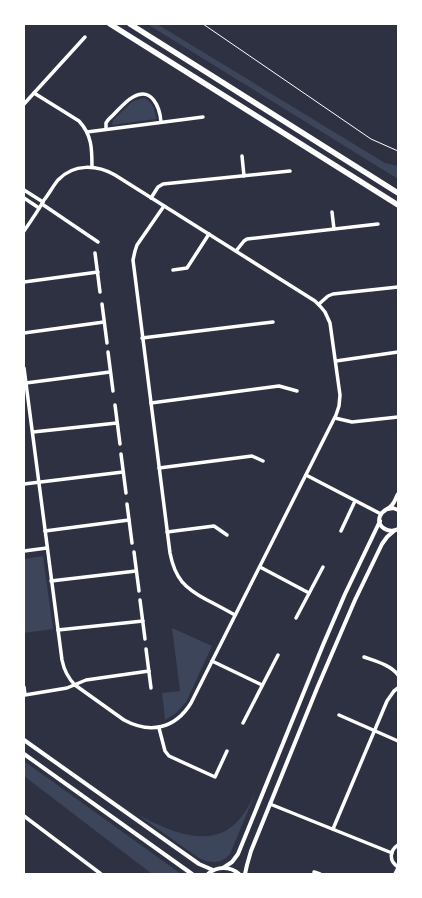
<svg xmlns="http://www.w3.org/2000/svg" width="422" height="898" viewBox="0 0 422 898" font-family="Arial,sans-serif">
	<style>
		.green { fill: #3c4559 }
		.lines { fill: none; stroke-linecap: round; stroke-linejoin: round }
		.path { stroke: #fff; stroke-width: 1 }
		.minor { stroke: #fff; stroke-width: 3.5 }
		.tertiary { stroke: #fff; stroke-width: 4 }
		.trunk { stroke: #fff; stroke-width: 5.5 }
	</style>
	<rect width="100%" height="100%" fill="#2d3142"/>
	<g class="green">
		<polygon points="147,24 157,24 385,163 398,166 398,179"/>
		<path d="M144 98C153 102 155 110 156 119L112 125 113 120 132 102 137 100Z"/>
		<polygon points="43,556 53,629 24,633 24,559"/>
		<polygon points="172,628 212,646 186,702 176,713 165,720 162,693 180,691"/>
		<polygon points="24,761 181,874 152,874 24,776"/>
		<path d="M256 792 230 854C221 864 211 864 199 858L138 815C168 830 210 851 238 821 246 812 251 802 256 792Z"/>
	</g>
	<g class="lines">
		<polyline class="path" points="203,24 371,139 398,151"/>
		<g class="minor">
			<path d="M34 93 79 121C92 135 92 149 92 167"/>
			<polyline points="24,104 85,37"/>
			<path d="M106 129V123L108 120C116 113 124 102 133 97 152 86 160 108 161 122"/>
			<polyline points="87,132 203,117"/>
			<polyline points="242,156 244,176"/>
			<polyline points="24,190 43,202"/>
			<polyline points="24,198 39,208"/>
			<polyline points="151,198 158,187 163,184 290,171"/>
			<polyline points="42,204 98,242"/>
			<path d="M164 206 137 245 135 251 133 260 170 553C175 579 185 588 207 600 217 605 226 610 235 615"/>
			<polyline points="332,212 334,229"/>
			<path d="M24 231C31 221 38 211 44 200 49 194 53 186 58 180 74 163 97 165 115 175L315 301 320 306 325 312 330 323 340 395 339 406 336 415 191 703C175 729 150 734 124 720L75 685C67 677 64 670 62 660L24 368"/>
			<polyline points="236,251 244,241 247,239 378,224"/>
			<polyline points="95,253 100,292"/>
			<polyline points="173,270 187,268 209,234"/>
			<polyline points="24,282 98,272"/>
			<polyline points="102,304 107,343"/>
			<polyline points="319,304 328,296 333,294 398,287"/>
			<polyline points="24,333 104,322"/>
			<polyline points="142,338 273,322"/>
			<polyline points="108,352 113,391"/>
			<polyline points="336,361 398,352"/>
			<polyline points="26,383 110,372"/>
			<polyline points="151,403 279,386 297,391"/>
			<polyline points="115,405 120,444"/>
			<polyline points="335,418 352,422 398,417"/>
			<polyline points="33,432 117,423"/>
			<polyline points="121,454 126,493"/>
			<polyline points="159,468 252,456 263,461"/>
			<polyline points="306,475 381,514"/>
			<polyline points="24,484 123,472"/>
			<polyline points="127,504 132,543"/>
			<polyline points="45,531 129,520"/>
			<polyline points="341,531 355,501"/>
			<polyline points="167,532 214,526 227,535"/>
			<polyline points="24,551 47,548"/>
			<polyline points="134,552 139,591"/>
			<polyline points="260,567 309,593"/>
			<polyline points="51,581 136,571"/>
			<polyline points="140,600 145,639"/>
			<polyline points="296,618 323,567"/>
			<polyline points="58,630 143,621"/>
			<polyline points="146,649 151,688"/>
			<path d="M364 657C375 661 391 665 398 675"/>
			<polyline points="212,661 262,685"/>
			<polyline points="24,687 25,695 67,688 86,680 149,671"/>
			<polyline points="339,715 398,741"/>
			<polyline points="243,723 278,655"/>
			<polyline points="159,728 165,751 169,756 215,777 227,751"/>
			<polyline points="270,804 392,853"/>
			<polyline points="24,816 101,874"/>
			<polyline points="333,829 387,701 394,691 398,688"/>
			<path d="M398 845C389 851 389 861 398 867"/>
			<polyline points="314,872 320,874"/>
			<polyline points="395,874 398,868"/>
		</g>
		<g class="tertiary">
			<path d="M398 494C396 497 395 502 392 505 388 510 382 510 380 516 376 527 389 534 398 529"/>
			<polyline points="388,509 393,508 398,510"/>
			<polyline points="24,740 199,864 213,870"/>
			<polyline points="24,754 192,874"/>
			<polyline points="223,868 232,862 238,854 323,645 345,594 380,521"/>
			<path d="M208 874C217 866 230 866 239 874"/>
			<polyline points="245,874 247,865 251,851 318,686 355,600 382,544 387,537 395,530"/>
		</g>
		<g class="trunk">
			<polyline points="110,24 398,205"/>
			<polyline points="130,24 398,193"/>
		</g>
	</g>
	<rect width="422" height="898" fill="none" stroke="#ffffff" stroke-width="50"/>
</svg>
